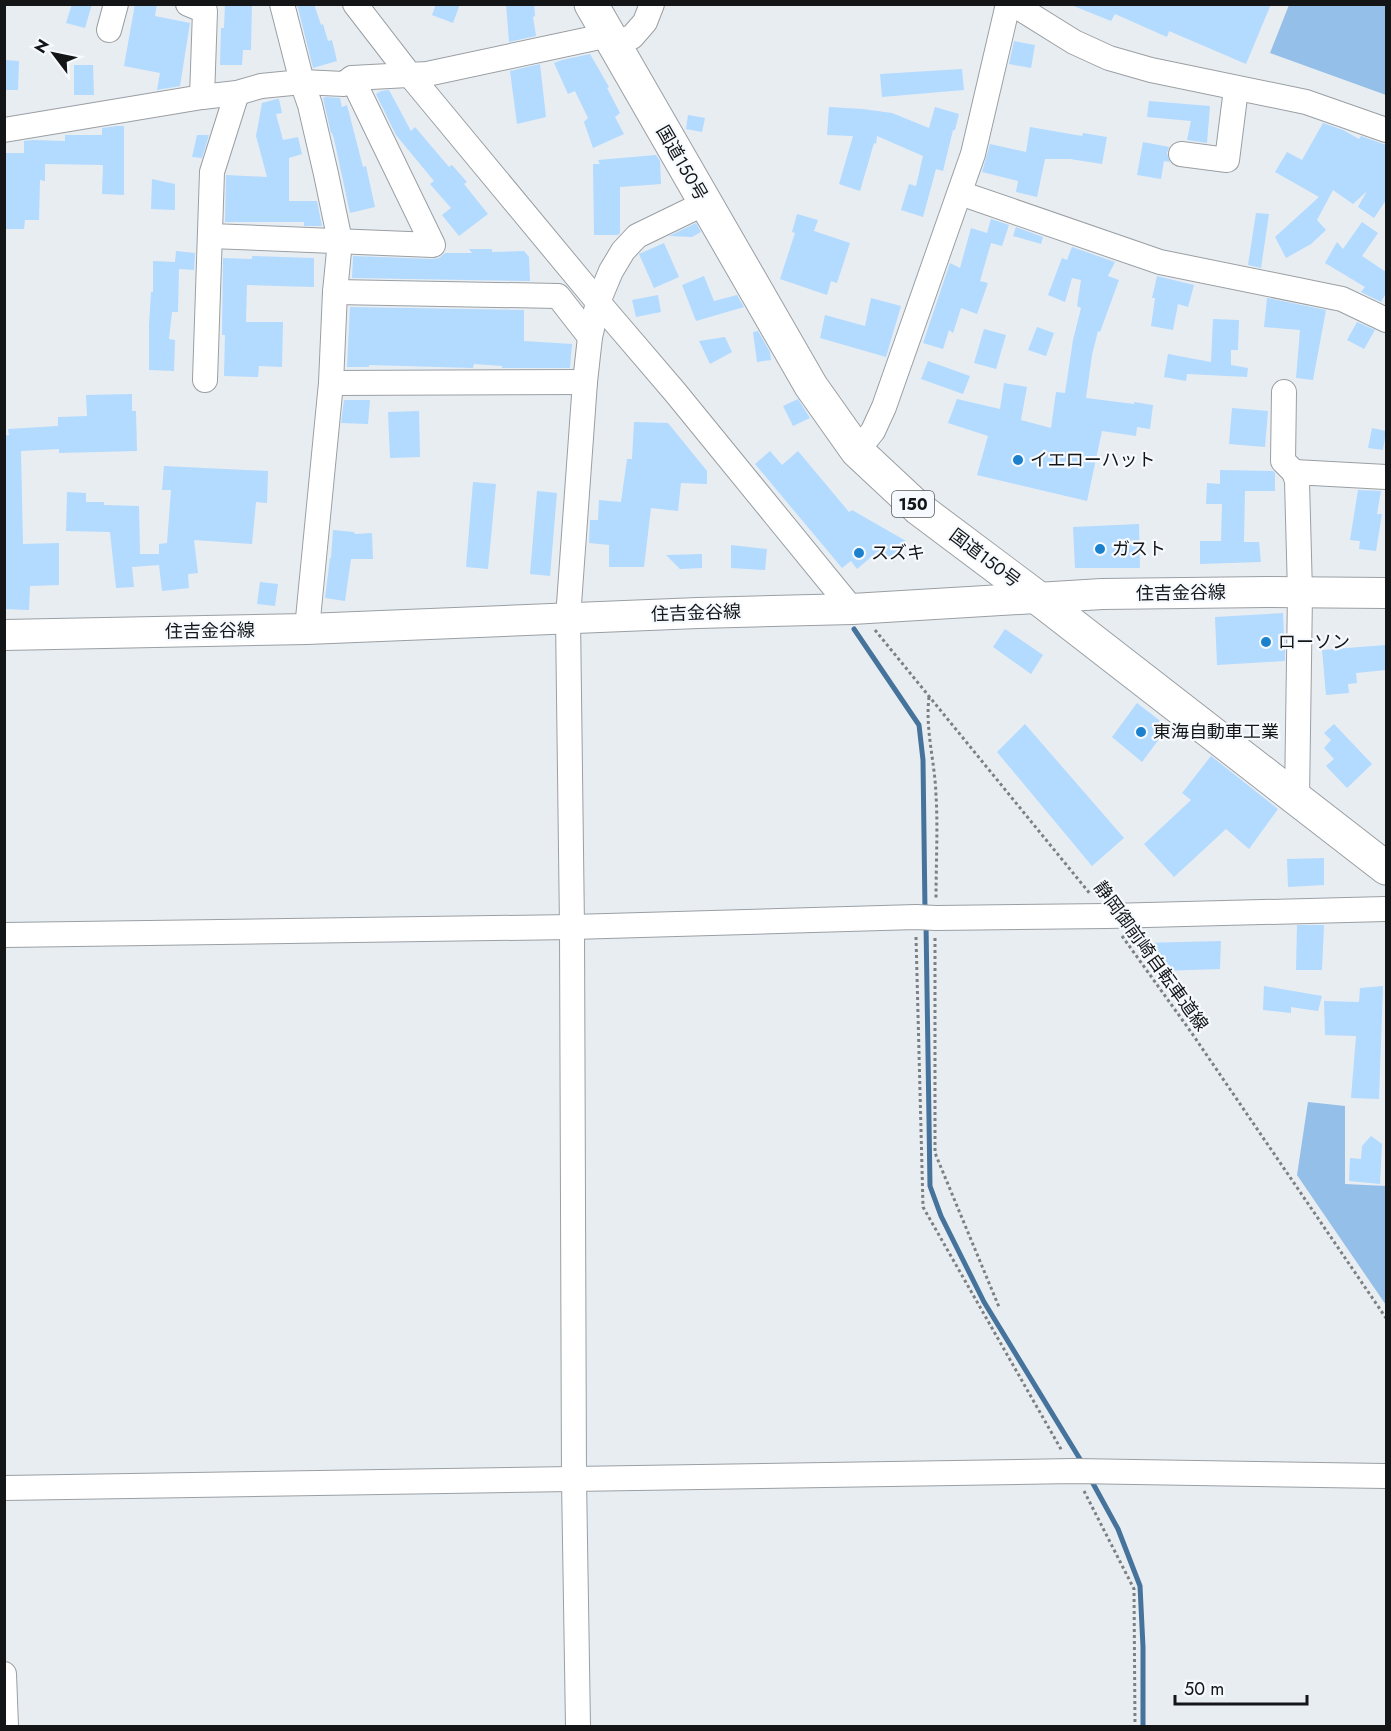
<svg xmlns="http://www.w3.org/2000/svg" width="1391" height="1731" viewBox="0 0 1391 1731" font-family="Jost,'Noto Sans JP',sans-serif">
	<style>
		.green { fill: #94bfe8 }
		.lines { fill: none; stroke-linecap: round; stroke-linejoin: round }
		.stream { stroke: #45739c; stroke-width: 5 }
		.building { fill: #b3daff }
		.minor-casing { stroke: #9a9fa3; stroke-width: 26 }
		.major-casing { stroke: #9a9fa3; stroke-width: 32 }
		.highway-casing { stroke: #9a9fa3; stroke-width: 35 }
		.path { stroke: #7c8083; stroke-width: 3; stroke-dasharray: 3 3; stroke-linecap: butt }
		.minor { stroke: #fff; stroke-width: 24 }
		.major { stroke: #fff; stroke-width: 30 }
		.highway { stroke: #fff; stroke-width: 33 }
		.poi-dot { fill: #1c81cc; stroke: #f6fafe; stroke-width: 2 }
		.labels { text-anchor: middle; stroke-width: 4.5; stroke-linejoin: round; paint-order: stroke }
		.shield { fill: #f6fafe; stroke: #575a5c; stroke-width: 1.5 }
		.shield-label { font-size: 16px; font-weight: bold; fill: #131516 }
		.street-label { font-size: 18px; fill: #131516; stroke: #f6fafe }
		.poi-label { font-size: 18px; fill: #131516; stroke: #f6fafe; text-anchor: start }
	</style>
	<rect width="100%" height="100%" fill="#e8edf2"/>
	<g class="green">
		<polygon points="1289,5 1386,5 1386,95 1270,53"/>
		<polygon points="1308,1102 1345,1106 1345,1184 1386,1186 1386,1305 1297,1175"/>
	</g>
	<g class="lines">
		<g class="stream">
			<polyline points="854,629 919,725 923,760 925,910"/>
			<polyline points="926,923 930,1186 941,1216 984,1302 1083,1464"/>
			<polyline points="1090,1478 1118,1529 1140,1586 1143,1647 1143,1726"/>
		</g>
	</g>
	<g class="building">
		<polygon points="72,4 92,4 85,28 66,23"/>
		<polygon points="135,4 157,4 155,16 190,23 180,86 157,90 160,73 124,66"/>
		<polygon points="225,4 252,4 251,50 243,50 242,65 220,65 221,28 224,28"/>
		<polygon points="297,4 314,4 321,25 323,24 328,41 332,40 337,61 313,68"/>
		<polygon points="436,4 460,4 453,23 432,15"/>
		<polygon points="506,4 534,4 535,16 533,17 536,36 509,42"/>
		<polygon points="1092,4 1271,4 1246,64 1169,31 1167,37 1115,14 1111,21 1071,5"/>
		<polygon points="1014,41 1035,45 1031,68 1009,64"/>
		<polygon points="590,54 609,87 607,88 620,113 615,117 624,134 593,148 584,122 588,118 575,91 568,94 554,63 562,60"/>
		<polygon points="4,60 19,61 18,90 4,90"/>
		<polygon points="540,64 546,117 517,124 510,71"/>
		<polygon points="74,65 93,65 94,95 74,95"/>
		<polygon points="962,69 964,90 882,97 880,74"/>
		<polygon points="389,90 411,131 415,127 449,167 452,165 467,182 464,184 488,214 459,236 442,215 451,208 430,184 434,181 396,135 376,94 381,91"/>
		<polygon points="326,97 340,98 342,107 347,105 363,167 366,166 375,207 350,213 334,139 332,133 331,133 323,98"/>
		<polygon points="277,99 279,99 282,113 276,114 283,140 298,137 302,154 289,158 289,201 317,201 322,226 304,226 304,222 225,222 226,175 267,177 256,136 262,103"/>
		<polygon points="1149,101 1210,106 1207,143 1187,140 1191,121 1147,117"/>
		<polygon points="829,107 863,109 892,113 929,128 935,107 959,114 955,130 953,130 943,171 936,169 923,217 901,210 909,184 916,186 923,156 877,136 876,144 874,143 860,191 839,184 853,136 827,135"/>
		<polygon points="688,115 705,118 702,132 686,129"/>
		<polygon points="1323,123 1343,130 1359,139 1361,136 1386,145 1386,200 1374,218 1358,207 1367,191 1353,204 1333,190 1317,220 1326,230 1311,244 1286,258 1275,237 1319,197 1275,172 1287,152 1302,160"/>
		<polygon points="117,126 124,126 124,195 102,194 103,165 45,164 45,181 40,180 39,220 25,220 24,229 4,229 4,153 24,153 24,141 33,140 65,141 65,135 102,135 102,128"/>
		<polygon points="1030,127 1082,136 1083,133 1107,137 1102,164 1070,159 1045,159 1037,197 1016,192 1018,181 982,172 990,144 1026,152"/>
		<polygon points="197,135 209,135 202,158 192,157"/>
		<polygon points="1143,142 1169,147 1167,153 1170,162 1164,161 1161,179 1137,175"/>
		<polygon points="656,155 660,161 661,184 620,187 620,233 618,235 594,235 593,164 600,164 598,160"/>
		<polygon points="152,179 175,184 175,210 151,209"/>
		<polygon points="1256,213 1269,214 1261,268 1248,265"/>
		<polygon points="797,214 818,220 814,231 850,243 837,283 831,281 827,295 780,279 795,233 792,232"/>
		<polygon points="991,219 1009,225 1002,246 991,243 980,281 988,283 977,314 961,308 953,333 949,330 943,349 923,343 950,263 960,268 971,228 987,233"/>
		<polygon points="1362,222 1378,233 1362,256 1386,272 1386,293 1381,302 1361,292 1365,287 1325,263 1337,242 1343,249"/>
		<polygon points="696,223 701,232 692,237 669,236"/>
		<polygon points="1016,227 1043,237 1041,244 1013,236"/>
		<polygon points="664,243 679,277 654,288 639,254"/>
		<polygon points="1072,247 1115,262 1108,276 1119,280 1100,332 1098,331 1092,355 1086,398 1134,404 1134,402 1153,405 1150,429 1137,427 1136,436 1102,431 1087,501 977,475 988,436 948,423 957,399 1000,409 1004,383 1027,387 1021,420 1051,428 1056,392 1065,393 1073,340 1081,308 1077,306 1081,280 1072,278 1065,302 1048,295 1062,258 1067,260"/>
		<polygon points="469,249 492,249 492,252 524,251 529,257 530,281 352,278 353,256 432,259 439,258 445,253 472,253"/>
		<polygon points="176,251 195,253 194,270 179,269 178,312 172,312 169,339 175,340 174,371 149,370 149,325 151,292 153,292 153,261 175,262"/>
		<polygon points="252,256 314,258 314,287 247,285 246,322 283,322 282,367 259,366 258,377 224,376 225,335 222,335 223,258 252,259"/>
		<polygon points="704,276 714,301 737,295 744,307 696,321 682,285"/>
		<polygon points="1157,276 1194,285 1188,307 1178,304 1173,330 1151,326 1155,298 1152,298"/>
		<polygon points="658,295 661,312 636,317 632,300"/>
		<polygon points="871,298 901,306 886,357 820,338 825,315 865,326"/>
		<polygon points="1267,298 1326,310 1313,380 1296,378 1300,330 1264,327"/>
		<polygon points="350,307 524,310 524,341 572,344 570,368 502,368 502,366 474,364 473,368 369,365 369,367 347,367"/>
		<polygon points="1213,319 1239,320 1238,350 1231,350 1231,365 1248,368 1247,377 1187,374 1186,381 1164,377 1168,354 1211,362"/>
		<polygon points="1357,322 1375,330 1364,349 1347,340"/>
		<polygon points="1037,327 1054,333 1046,356 1028,350"/>
		<polygon points="984,329 1006,335 996,369 974,363"/>
		<polygon points="758,331 770,352 771,360 757,362 753,332"/>
		<polygon points="725,337 732,352 710,364 699,341"/>
		<polygon points="928,361 970,376 963,394 921,379"/>
		<polygon points="132,394 132,411 136,411 137,451 59,453 59,449 21,451 23,544 59,543 59,585 30,586 29,610 4,609 4,436 9,435 8,429 58,426 58,417 87,416 86,395"/>
		<polygon points="798,399 810,418 793,426 783,406"/>
		<polygon points="344,400 370,400 368,424 341,423"/>
		<polygon points="1232,408 1268,411 1265,447 1229,444"/>
		<polygon points="419,411 420,457 390,458 388,412"/>
		<polygon points="634,422 668,423 707,471 707,484 681,483 678,511 651,508 644,567 609,567 609,545 589,543 590,520 598,520 599,500 621,502 627,459 632,459"/>
		<polygon points="1372,428 1386,431 1383,450 1368,448"/>
		<polygon points="770,451 782,465 798,451 849,512 852,510 906,541 894,562 877,552 857,569 851,561 842,568 755,464"/>
		<polygon points="164,466 268,471 267,503 256,502 252,544 194,540 198,573 188,574 189,588 162,591 159,565 132,567 134,587 116,588 110,532 66,531 67,492 86,493 86,502 104,502 104,505 139,506 140,554 159,554 159,544 167,543 171,490 162,490"/>
		<polygon points="1220,470 1273,471 1275,473 1275,491 1245,491 1244,542 1259,542 1261,562 1200,564 1200,541 1221,541 1222,504 1206,504 1207,483 1220,484"/>
		<polygon points="473,482 496,484 488,569 466,567"/>
		<polygon points="1358,490 1381,491 1377,514 1382,514 1376,551 1359,549 1360,541 1350,540"/>
		<polygon points="537,491 557,493 550,576 530,574"/>
		<polygon points="1139,524 1140,568 1075,568 1073,527"/>
		<polygon points="333,530 354,532 355,534 372,533 373,559 351,559 345,601 325,598 330,558 331,558"/>
		<polygon points="731,545 767,549 765,570 731,568"/>
		<polygon points="702,554 702,568 680,569 666,555"/>
		<polygon points="260,582 278,584 275,606 257,604"/>
		<polygon points="1283,613 1284,636 1285,636 1285,661 1217,665 1215,617"/>
		<polygon points="1005,629 1043,655 1031,674 993,647"/>
		<polygon points="1386,645 1386,670 1356,673 1357,683 1348,684 1349,693 1326,695 1322,650"/>
		<polygon points="1137,703 1168,727 1142,762 1112,737"/>
		<polygon points="1025,724 1124,838 1092,866 997,752"/>
		<polygon points="1334,724 1372,764 1347,788 1326,766 1334,759 1324,748 1331,740 1324,733"/>
		<polygon points="1211,756 1278,809 1249,849 1226,829 1174,877 1144,844 1191,800 1182,793"/>
		<polygon points="1324,858 1324,885 1288,887 1287,859"/>
		<polygon points="1297,925 1324,925 1322,970 1296,970"/>
		<polygon points="1221,941 1220,969 1189,970 1164,971 1143,943"/>
		<polygon points="1264,986 1322,996 1318,1011 1291,1007 1291,1013 1263,1010"/>
		<polygon points="1383,986 1379,1099 1351,1098 1356,1036 1325,1035 1324,1001 1359,1002 1360,988"/>
		<polygon points="1371,1136 1382,1144 1380,1184 1349,1181 1350,1158 1361,1159 1362,1146"/>
	</g>
	<g class="lines">
		<g class="minor-casing">
			<g id="minor">
				<polyline points="188,4 205,11 202,97"/>
				<polyline points="282,4 302,82 310,105 326,174 340,241 335,292 331,383 307,629"/>
				<polyline points="355,4 409,74 598,302 675,392 852,609"/>
				<polyline points="1013,4 1074,42 1109,58 1151,70 1306,102 1386,130"/>
				<polyline points="109,30 116,4"/>
				<polyline points="613,43 632,37 645,22 652,4"/>
				<polyline points="4,130 202,97 237,93 261,86 302,82 344,84 352,78 427,74 609,35"/>
				<polyline points="1181,154 1227,160 1236,89"/>
				<polyline points="960,193 1160,262 1342,299 1386,320"/>
				<polyline points="210,236 433,245 352,78"/>
				<polyline points="335,292 558,296 590,337"/>
				<polyline points="205,380 212,172 237,93"/>
				<polyline points="331,383 585,382"/>
				<polyline points="1284,392 1283,461 1294,472"/>
				<polyline points="857,451 873,431 884,407 973,154 1008,4"/>
				<polyline points="1297,798 1300,593 1297,481 1294,472 1386,477"/>
				<polyline points="4,935 572,927 916,917 936,918 1108,916 1386,909"/>
				<polyline points="4,1488 1074,1471 1386,1476"/>
				<polyline points="4,1674 6,1726"/>
				<polyline points="578,1726 574,1479 572,927 568,618 585,382 590,337 598,302 611,271 623,251 637,236 705,203"/>
			</g>
		</g>
		<g class="major-casing">
			<polyline id="major" points="4,635 307,629 698,613 852,609 1102,594 1267,592 1386,593"/>
		</g>
		<g class="highway-casing">
			<polyline id="highway" points="591,4 811,386 857,451 918,508 1038,598 1386,868"/>
		</g>
		<g class="path">
			<polyline points="875,630 1091,895"/>
			<path d="M929 697C925 730 935 762 936 795 938 829 936 864 936 898"/>
			<polyline points="1122,936 1191,1032 1386,1318"/>
			<polyline points="916,937 923,1207 1062,1451"/>
			<polyline points="935,938 935,1153 999,1307"/>
			<polyline points="1084,1491 1134,1589 1135,1726"/>
		</g>
		<use href="#minor" class="minor"/>
		<use href="#major" class="major"/>
		<use href="#highway" class="highway"/>
	</g>
	<g class="poi-dot">
		<circle cx="1018" cy="460" r="6"/>
		<circle cx="1100" cy="549" r="6"/>
		<circle cx="859" cy="553" r="6"/>
		<circle cx="1266" cy="642" r="6"/>
		<circle cx="1141" cy="732" r="6"/>
	</g>
	<g class="labels">
		<rect class="shield" x="892" y="491" width="42" height="26" rx="4.5"/>
		<g class="shield-label">
			<text x="913" y="510">150</text>
		</g>
		<g class="street-label">
			<text transform="translate(682 163) rotate(60)" y="6">国道150号</text>
			<text transform="translate(985 558) rotate(37)" y="6">国道150号</text>
			<text transform="translate(1181 593) rotate(-1)" y="6">住吉金谷線</text>
			<text transform="translate(696 613) rotate(-2)" y="6">住吉金谷線</text>
			<text transform="translate(210 631) rotate(-1)" y="6">住吉金谷線</text>
			<text transform="translate(1151 956) rotate(54)" y="6">静岡御前崎自転車道線</text>
		</g>
		<g class="poi-label">
			<text x="1030" y="466">イエローハット</text>
			<text x="1112" y="555">ガスト</text>
			<text x="871" y="559">スズキ</text>
			<text x="1278" y="648">ローソン</text>
			<text x="1153" y="738">東海自動車工業</text>
		</g>
	</g>
	<rect width="1391" height="1731" fill="none" stroke="#131516" stroke-width="12"/>
	<g transform="translate(54 54) rotate(302)" stroke="#f6fafe" stroke-width="4.5" paint-order="stroke">
	<path d="M0-4.5L10 22L0 15L-10 22Z" fill="#131516"/>
	<text y="-9" font-size="16" font-weight="bold" text-anchor="middle" fill="#131516">N</text>
	</g>
	<path d="M1175 1695v9h132v-9" fill="none" stroke="#131516" stroke-width="3"/>
	<text x="1184" y="1695" font-size="18" fill="#131516" stroke="#f6fafe" stroke-width="4.5" paint-order="stroke">50 m</text>
</svg>
